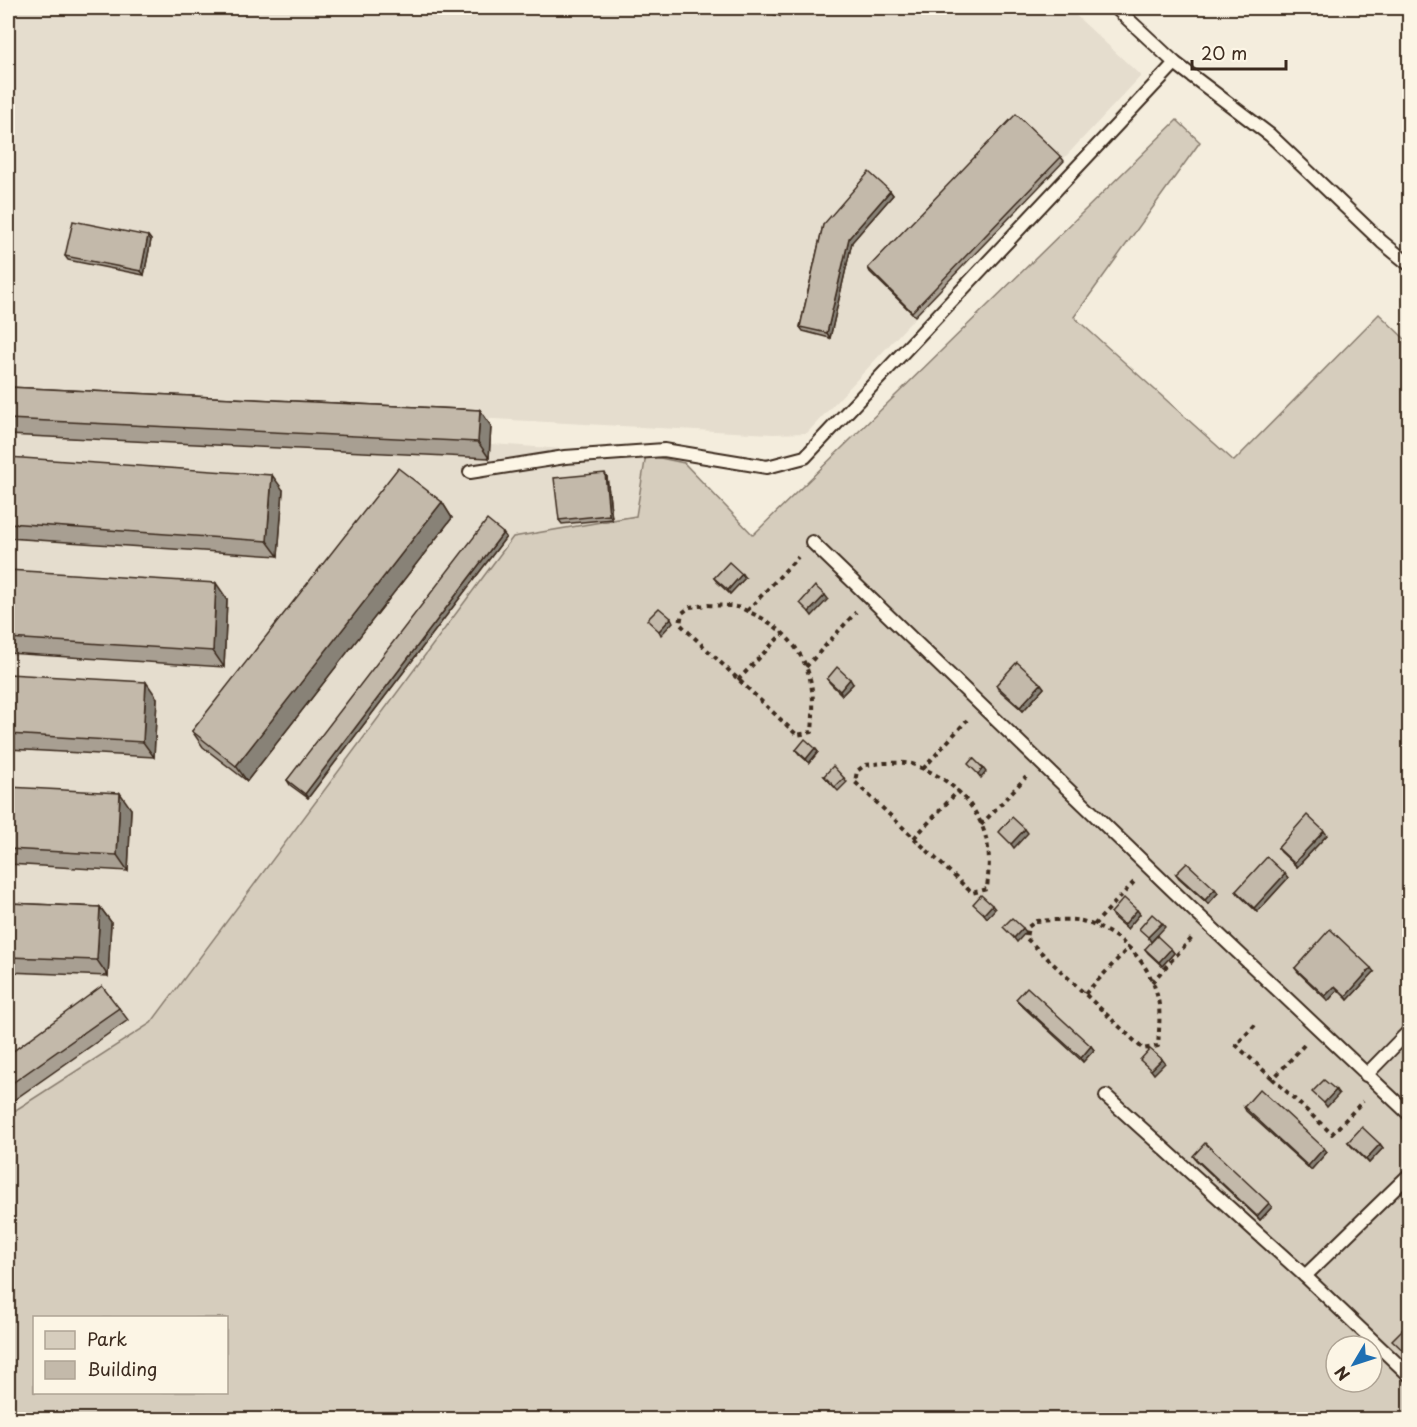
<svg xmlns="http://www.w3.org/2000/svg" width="1417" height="1427" viewBox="0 0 1417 1427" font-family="'Playpen Sans',sans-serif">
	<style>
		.built { fill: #e5ddce }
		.green { fill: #d6cdbd; stroke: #887c6e; stroke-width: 1.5; fill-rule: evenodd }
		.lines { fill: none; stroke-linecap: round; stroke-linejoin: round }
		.service-casing { stroke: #3b2a1e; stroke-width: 16 }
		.path { stroke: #3b2a1e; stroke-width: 4; stroke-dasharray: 4.5 4.5; stroke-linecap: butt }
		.service { stroke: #fcf5e5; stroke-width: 12 }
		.wall { fill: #a89f92; stroke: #3b2a1e; stroke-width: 1.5 }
		.shaded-wall { fill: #888277; stroke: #3b2a1e; stroke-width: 1.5 }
		.building { fill: #c3b9aa; stroke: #3b2a1e; stroke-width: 1.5 }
	</style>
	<rect width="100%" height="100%" fill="#f4eddd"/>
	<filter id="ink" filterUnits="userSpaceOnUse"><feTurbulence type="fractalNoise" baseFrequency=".0167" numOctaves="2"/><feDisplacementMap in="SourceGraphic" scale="12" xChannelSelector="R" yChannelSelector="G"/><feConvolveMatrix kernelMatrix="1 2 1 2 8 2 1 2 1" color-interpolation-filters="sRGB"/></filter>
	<g filter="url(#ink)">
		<g class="built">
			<polygon points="8,8 1068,8 1141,76 807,433 773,434 8,393"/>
			<polygon points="8,409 646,455 636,516 513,537 151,1023 8,1115"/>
		</g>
		<path class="green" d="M1177 120 1200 142 1074 317 1234 461 1379 314 1409 343V1419L8 1420V1115L151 1023 513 537 636 516 646 455 684 463 753 535ZM34 1318H226V1392H34ZM1336 1346H1372V1382H1336Z"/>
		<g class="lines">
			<g class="service-casing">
				<g id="service">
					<polyline points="1116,8 1175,63 1270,135 1382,242 1410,265"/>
					<polyline points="470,472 565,457 664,450 767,467 805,457 1175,63"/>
					<polyline points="812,542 1192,909 1410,1115"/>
					<polyline points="1366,1075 1410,1030"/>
					<polyline points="1106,1096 1305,1276 1410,1376"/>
					<polyline points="1305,1276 1410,1174"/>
				</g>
			</g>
			<g class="path">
				<path d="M708 605C717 606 727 605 736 607 740 607 745 610 749 612 782 625 808 654 812 690 814 704 813 718 812 732L797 735 680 624 682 613 690 607Z"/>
				<polyline points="747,611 798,557"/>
				<polyline points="806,667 856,612"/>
				<polyline points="738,680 783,633"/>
				<path d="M884 763C893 763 903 762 912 764 916 765 920 768 924 769 957 783 983 812 988 848 990 862 988 876 987 889L972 893 855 782 857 771 865 765Z"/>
				<polyline points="923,769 967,720"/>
				<polyline points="981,825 1026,777"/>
				<polyline points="914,838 959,790"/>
				<path d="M1054 920C1063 920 1073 919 1082 921 1086 922 1091 924 1095 926 1128 939 1154 969 1159 1005 1160 1019 1159 1032 1158 1046L1143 1049 1026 938 1028 927 1036 921Z"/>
				<polyline points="1094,925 1134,882"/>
				<polyline points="1152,982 1192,938"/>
				<polyline points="1085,994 1129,947"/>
				<polyline points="1255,1025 1236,1045 1273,1079"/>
				<polyline points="1304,1045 1273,1079 1332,1134 1363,1101"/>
			</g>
			<use href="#service" class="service"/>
		</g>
		<g class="wall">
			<polygon points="748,8 782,8 780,16"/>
			<polygon points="1061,157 1064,161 915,316 870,272 868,268"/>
			<polygon points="890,191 893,195 852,242 830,338 803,331 800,327 823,225"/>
			<polygon points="148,236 151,240 144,275 68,260 65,256"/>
			<polygon points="8,387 480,410 491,426 489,458 8,435"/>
			<polygon points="8,457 283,490 278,556 8,538"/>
			<polygon points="607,477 612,519 562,524 559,520"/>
			<polygon points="442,502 452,518 247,781 203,747 192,731"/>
			<polygon points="506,537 308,798 290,785 287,780"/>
			<polygon points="8,570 227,599 224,667 8,653"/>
			<polygon points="714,578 745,578 730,594 717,582"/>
			<polygon points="8,674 157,698 154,757 8,749"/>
			<polygon points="827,679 853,684 842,695 830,683"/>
			<polygon points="1041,684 1044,688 1023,711 998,689 996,685"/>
			<polygon points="815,748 818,752 809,763 799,754 796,750"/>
			<polygon points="824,776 844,778 847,782 838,791"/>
			<polygon points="8,787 131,809 128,871 8,864"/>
			<polygon points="1327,835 1297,867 1281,852 1278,848"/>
			<polygon points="1176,874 1215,889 1218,893 1208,904 1179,878"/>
			<polygon points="1285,874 1288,878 1257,912 1239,895 1236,891"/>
			<polygon points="8,903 100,907 111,922 108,976 8,972"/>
			<polygon points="1137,910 1140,914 1127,929 1113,917 1111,913"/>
			<polygon points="1145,949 1171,949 1174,953 1162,966 1148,953"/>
			<polygon points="1295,968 1374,972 1348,1000 1338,990 1328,1001 1298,972"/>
			<polygon points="1016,999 1091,1046 1094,1050 1083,1062 1019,1003"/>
			<polygon points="119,1008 128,1020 8,1104 8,1055"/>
			<polygon points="1244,1107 1327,1152 1311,1170 1246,1111"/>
			<polygon points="1348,1142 1380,1144 1383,1148 1369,1163 1351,1146"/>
			<polygon points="1193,1156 1269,1203 1272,1207 1260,1220 1196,1160"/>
		</g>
		<g class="shaded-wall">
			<polygon points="775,8 782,8 780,16"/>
			<polygon points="890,191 893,195 852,242 830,338 827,333 849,238"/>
			<polygon points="148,236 151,240 144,275 141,271"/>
			<polygon points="480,410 491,426 489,458 478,442"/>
			<polygon points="605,473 607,477 612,519 609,515"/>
			<polygon points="272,475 283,490 278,556 267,541"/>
			<polygon points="442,502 452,518 247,781 236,766"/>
			<polygon points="503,533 506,537 308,798 305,794"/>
			<polygon points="742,574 745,578 730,594 728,590"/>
			<polygon points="216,583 227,599 224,667 213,651"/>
			<polygon points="825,595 828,599 812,616 809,612"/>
			<polygon points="671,618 673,622 661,635 659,631"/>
			<polygon points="850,679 853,684 842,695 840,691"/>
			<polygon points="146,682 157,698 154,757 143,742"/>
			<polygon points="1041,684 1044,688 1023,711 1020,707"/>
			<polygon points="815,748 818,752 809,763 806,759"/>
			<polygon points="983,768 986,772 981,778 978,774"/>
			<polygon points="120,793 131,809 128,871 117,855"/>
			<polygon points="1025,829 1028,833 1014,848 1011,844"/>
			<polygon points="1324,831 1327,835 1297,867 1294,863"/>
			<polygon points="1285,874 1288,878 1257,912 1254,908"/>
			<polygon points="1215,889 1218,893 1208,904 1205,900"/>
			<polygon points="992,905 995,909 987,918 984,914"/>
			<polygon points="100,907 111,922 108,976 97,960"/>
			<polygon points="1137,910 1140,914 1127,929 1124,925"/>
			<polygon points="1162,923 1165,927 1151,942 1148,937"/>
			<polygon points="1023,928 1026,932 1017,942 1014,938"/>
			<polygon points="1171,949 1174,953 1162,966 1159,962"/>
			<polygon points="1371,968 1374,972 1348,1000 1346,996"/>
			<polygon points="1335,986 1338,990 1328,1001 1325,996"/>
			<polygon points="1091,1046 1094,1050 1083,1062 1081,1058"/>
			<polygon points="1162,1059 1165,1063 1154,1074 1151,1070"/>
			<polygon points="1336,1090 1339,1094 1327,1107 1324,1103"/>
			<polygon points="1380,1144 1383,1148 1369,1163 1366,1159"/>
			<polygon points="1324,1148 1327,1152 1311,1170 1308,1166"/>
			<polygon points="1269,1203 1272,1207 1260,1220 1257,1216"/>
		</g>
		<g class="building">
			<polygon points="1016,114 1061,157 912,312 868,268"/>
			<polygon points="869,172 890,191 849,238 827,333 800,327 823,225"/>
			<polygon points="73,221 148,236 141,271 65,256"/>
			<polygon points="8,387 480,410 478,442 8,419"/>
			<polygon points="8,457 272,475 267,541 8,523"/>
			<polygon points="398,468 442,502 236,766 192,731"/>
			<polygon points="605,473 609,515 559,520 554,478"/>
			<polygon points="487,520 503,533 305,794 287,780"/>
			<polygon points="729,562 742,574 728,590 714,578"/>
			<polygon points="8,570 216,583 213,651 8,638"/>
			<polygon points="815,586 825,595 809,612 800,603"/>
			<polygon points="659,608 671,618 659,631 647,620"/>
			<polygon points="1017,662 1041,684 1020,707 996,685"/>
			<polygon points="837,667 850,679 840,691 827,679"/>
			<polygon points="8,674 146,682 143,742 8,734"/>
			<polygon points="805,739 815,748 806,759 796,750"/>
			<polygon points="973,758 983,768 978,774 968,764"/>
			<polygon points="833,766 844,778 835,787 824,776"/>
			<polygon points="8,787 120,793 117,855 8,849"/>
			<polygon points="1307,815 1324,831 1294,863 1278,848"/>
			<polygon points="1012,817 1025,829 1011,844 999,832"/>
			<polygon points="1267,857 1285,874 1254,908 1236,891"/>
			<polygon points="1187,863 1215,889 1205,900 1176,874"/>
			<polygon points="981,895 992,905 984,914 973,904"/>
			<polygon points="1124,898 1137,910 1124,925 1111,913"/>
			<polygon points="8,903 100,907 97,960 8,957"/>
			<polygon points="1152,914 1162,923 1148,937 1139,929"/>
			<polygon points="1012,918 1023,928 1014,938 1003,927"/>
			<polygon points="1330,929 1371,968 1346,996 1335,986 1325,996 1295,968"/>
			<polygon points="1157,936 1171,949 1159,962 1145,949"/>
			<polygon points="102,986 119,1008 8,1086 8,1055"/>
			<polygon points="1027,987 1091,1046 1081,1058 1016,999"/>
			<polygon points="1150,1049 1162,1059 1151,1070 1140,1060"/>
			<polygon points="1324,1080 1336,1090 1324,1103 1312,1092"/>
			<polygon points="1260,1089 1324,1148 1308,1166 1244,1107"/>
			<polygon points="1362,1127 1380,1144 1366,1159 1348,1142"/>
			<polygon points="1205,1143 1269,1203 1257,1216 1193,1156"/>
			<polygon points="1404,1328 1410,1334 1410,1357 1392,1340"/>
		</g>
	</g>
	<rect width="1417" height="1427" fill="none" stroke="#fcf5e5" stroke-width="30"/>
	<rect x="15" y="15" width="1387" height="1397" fill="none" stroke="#3b2a1e" stroke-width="2" filter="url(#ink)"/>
	<rect x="33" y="1316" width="195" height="78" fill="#fcf5e5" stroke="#afa495" stroke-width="1.5"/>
	<rect x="45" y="1331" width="30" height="18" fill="#d6cdbd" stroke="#afa495" stroke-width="1.5"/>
	<text x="87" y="1346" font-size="18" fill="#3b2a1e">Park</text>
	<rect x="45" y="1361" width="30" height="18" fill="#c3b9aa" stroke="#afa495" stroke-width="1.5"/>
	<text x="87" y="1376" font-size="18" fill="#3b2a1e">Building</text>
	<g transform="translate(1354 1364) rotate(231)"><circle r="28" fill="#fcf5e5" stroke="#afa495" stroke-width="1.5"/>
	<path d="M0-4.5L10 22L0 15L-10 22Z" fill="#1f6fb2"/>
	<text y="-9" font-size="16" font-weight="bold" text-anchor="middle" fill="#3b2a1e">N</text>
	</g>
	<path d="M1192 60v9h94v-9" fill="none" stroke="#3b2a1e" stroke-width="3"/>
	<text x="1201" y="60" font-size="18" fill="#3b2a1e" stroke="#fcf5e5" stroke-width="4.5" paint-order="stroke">20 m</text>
</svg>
